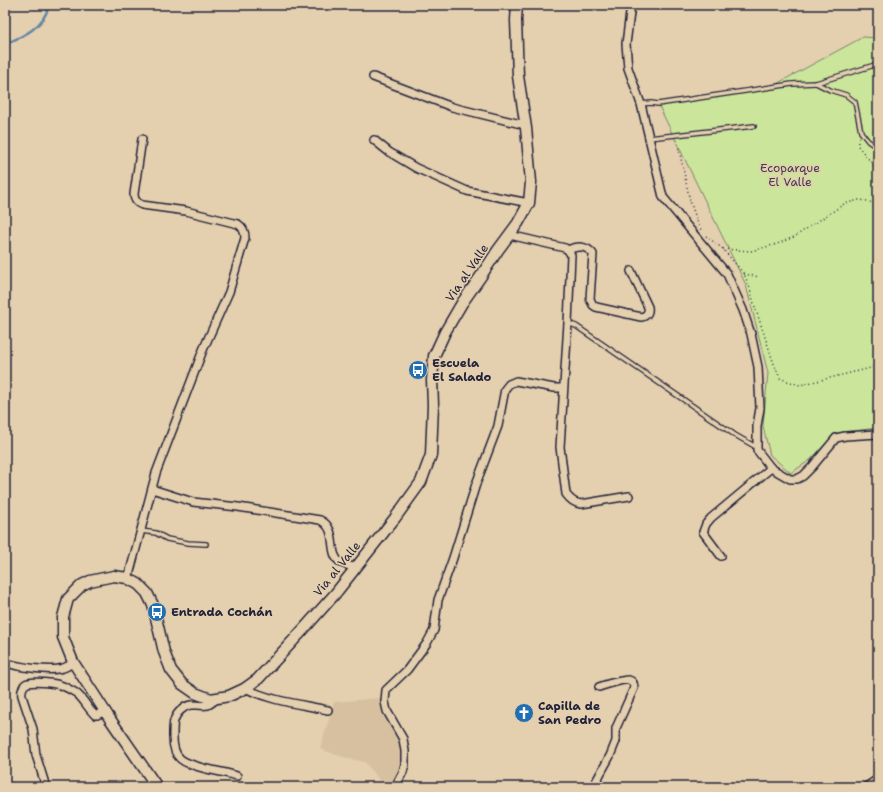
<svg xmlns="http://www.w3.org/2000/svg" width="883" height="792" viewBox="0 0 883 792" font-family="'Shantell Sans',sans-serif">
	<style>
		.built { fill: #d6c0a0 }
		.green { fill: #cbe59b; stroke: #76846b }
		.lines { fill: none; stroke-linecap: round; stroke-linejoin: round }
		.stream { stroke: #6486a7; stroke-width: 2.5 }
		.service-casing { stroke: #22223b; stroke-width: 6 }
		.minor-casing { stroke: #22223b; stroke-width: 10 }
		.secondary-casing { stroke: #22223b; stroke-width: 13 }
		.path { stroke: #22223b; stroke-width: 1.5; stroke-dasharray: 1 3; stroke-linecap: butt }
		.service { stroke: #e4cfae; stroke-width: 3.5 }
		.minor { stroke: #e4cfae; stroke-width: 7 }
		.secondary { stroke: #e4cfae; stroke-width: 10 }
		.labels { text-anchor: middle; stroke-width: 3.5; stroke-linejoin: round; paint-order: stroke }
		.park-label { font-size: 12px; fill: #3b3f49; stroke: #e4cfae }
		.street-label { font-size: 12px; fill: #22223b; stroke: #e4cfae }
		.poi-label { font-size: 12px; font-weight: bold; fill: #22223b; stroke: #e4cfae; text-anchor: start }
	</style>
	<rect width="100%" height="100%" fill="#e4cfae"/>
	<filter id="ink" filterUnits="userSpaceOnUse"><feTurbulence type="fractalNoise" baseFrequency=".025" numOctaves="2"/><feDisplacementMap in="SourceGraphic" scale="8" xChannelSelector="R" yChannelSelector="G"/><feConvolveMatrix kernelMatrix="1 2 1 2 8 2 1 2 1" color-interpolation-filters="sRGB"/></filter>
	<g filter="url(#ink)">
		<polygon class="built" points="380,698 400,735 405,763 394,783 388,787 385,787 365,762 346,758 320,749 334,702"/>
		<polygon class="green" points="863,37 878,38 878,428 836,433 810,460 791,473 770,455 763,426 768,373 746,285 658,104 769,88"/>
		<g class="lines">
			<path class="stream" d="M5 44C24 36 44 27 49 5"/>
			<g class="service-casing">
				<g id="service">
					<polyline points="816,83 830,90 846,95 855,102 861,132 868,141 878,148"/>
					<polyline points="641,104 651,103 658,104 792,84 816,83 878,64"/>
					<polyline points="649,138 754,126"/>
					<polyline points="568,323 576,326 735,435 756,447"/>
					<polyline points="141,531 156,533 167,539 188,543 206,544"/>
				</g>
			</g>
			<g class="minor-casing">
				<g id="minor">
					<polyline points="631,5 626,44 628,68 641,104 663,197 727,274 743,310 751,334 758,367 760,408 757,426 757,450 771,468 790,479 797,479 803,476 812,467 836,438 845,436 878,434"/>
					<polyline points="373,77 452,107 525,125"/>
					<polyline points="374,140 389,152 416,168 467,191 529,203"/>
					<path d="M510 234 514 236 565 248 568 250 571 255 568 323 560 447 566 494C570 500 574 503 581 504L629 496"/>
					<path d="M568 250C576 246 587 245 593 254L590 299 593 305 596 307 641 317C647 316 649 312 648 307L631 271"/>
					<path d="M152 489 193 502 238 507 320 520C339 529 327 553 340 562 344 565 351 566 355 568"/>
					<polyline points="721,556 703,532 706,524 711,518 771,468"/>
					<path d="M128 579 156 473 203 350 229 292 245 238C245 231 243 227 238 224L186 211 142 205C136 203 134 199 134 194L142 139"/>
					<path d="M5 662C16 667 51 672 63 668 67 667 71 664 74 662"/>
					<path d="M245 688C270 701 300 704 328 710"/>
					<path d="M218 698C215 700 211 704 208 705 197 707 191 701 181 710 173 717 173 724 173 734 172 761 184 763 207 769 217 771 227 773 237 776"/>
					<path d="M46 787 36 755 33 729 22 696C21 691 23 684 28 683 35 681 53 683 60 685 66 687 71 690 76 693 84 699 88 709 95 715H97L105 711"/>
					<polyline points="395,787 403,772 405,764 405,751 403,739 387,711 385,702 386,690 407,670 427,643 434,630 438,600 453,558 476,484 498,426 505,389 509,384 516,381 554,388 563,388"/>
					<path d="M593 787 610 756 616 741V728L634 688C634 685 633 681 629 680 625 679 604 685 599 687"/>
					<polyline points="866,787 878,779"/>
				</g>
			</g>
			<g class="secondary-casing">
				<polyline id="secondary" points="157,787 110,719 73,662 63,637 63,617 68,599 82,585 90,581 104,578 114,576 127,578 138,584 147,593 153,605 164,652 171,670 182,684 195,693 211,699 229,696 244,689 258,679 302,631 335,594 395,518 421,482 431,455 433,405 432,380 434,356 445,332 462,303 481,276 498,250 518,223 529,203 531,182 526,128 518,76 516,20 517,5"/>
			</g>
			<g class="path">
				<polyline points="858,138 858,146 878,171"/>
				<polyline points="677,140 690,201 697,221 702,232"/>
				<polyline points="706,236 723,249 744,274 750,288 754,304 774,364 780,378 787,381 800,385 867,369 878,365"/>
				<polyline points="723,249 751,251 777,244 794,237 844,204 859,200 868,201 878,206"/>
				<polyline points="744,274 759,277"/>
			</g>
			<use href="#service" class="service"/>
			<use href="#minor" class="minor"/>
			<use href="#secondary" class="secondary"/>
		</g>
	</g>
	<defs>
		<g id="bus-disc" transform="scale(1)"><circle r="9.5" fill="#1f6fb2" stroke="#e4cfae"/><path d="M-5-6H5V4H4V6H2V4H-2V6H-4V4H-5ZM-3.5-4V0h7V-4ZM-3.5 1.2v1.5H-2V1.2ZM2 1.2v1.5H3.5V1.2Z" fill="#fff"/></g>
		<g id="church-disc" transform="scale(1)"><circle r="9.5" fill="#1f6fb2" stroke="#e4cfae"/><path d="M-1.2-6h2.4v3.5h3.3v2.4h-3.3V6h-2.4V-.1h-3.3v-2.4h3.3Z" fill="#fff"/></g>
	</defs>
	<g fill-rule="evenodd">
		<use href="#bus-disc" x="418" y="370"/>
		<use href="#bus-disc" x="157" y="612"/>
		<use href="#church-disc" x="524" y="713"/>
	</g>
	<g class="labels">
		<g class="park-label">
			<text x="790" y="172">Ecoparque<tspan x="790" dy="14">El Valle</tspan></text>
		</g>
		<g class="street-label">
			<text transform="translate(467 273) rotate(-56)" y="4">Via al Valle</text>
			<text transform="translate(337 569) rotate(-51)" y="4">Via al Valle</text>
		</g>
		<g class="poi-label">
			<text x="432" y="367">Escuela<tspan x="432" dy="14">El Salado</tspan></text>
			<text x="171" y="616">Entrada Cochán</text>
			<text x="538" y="710">Capilla de<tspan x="538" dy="14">San Pedro</tspan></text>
		</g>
	</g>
	<rect width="883" height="792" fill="none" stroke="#e4cfae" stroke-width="20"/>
	<rect x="10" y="10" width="863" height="772" fill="none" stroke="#22223b" stroke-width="1.5" filter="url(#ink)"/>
</svg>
